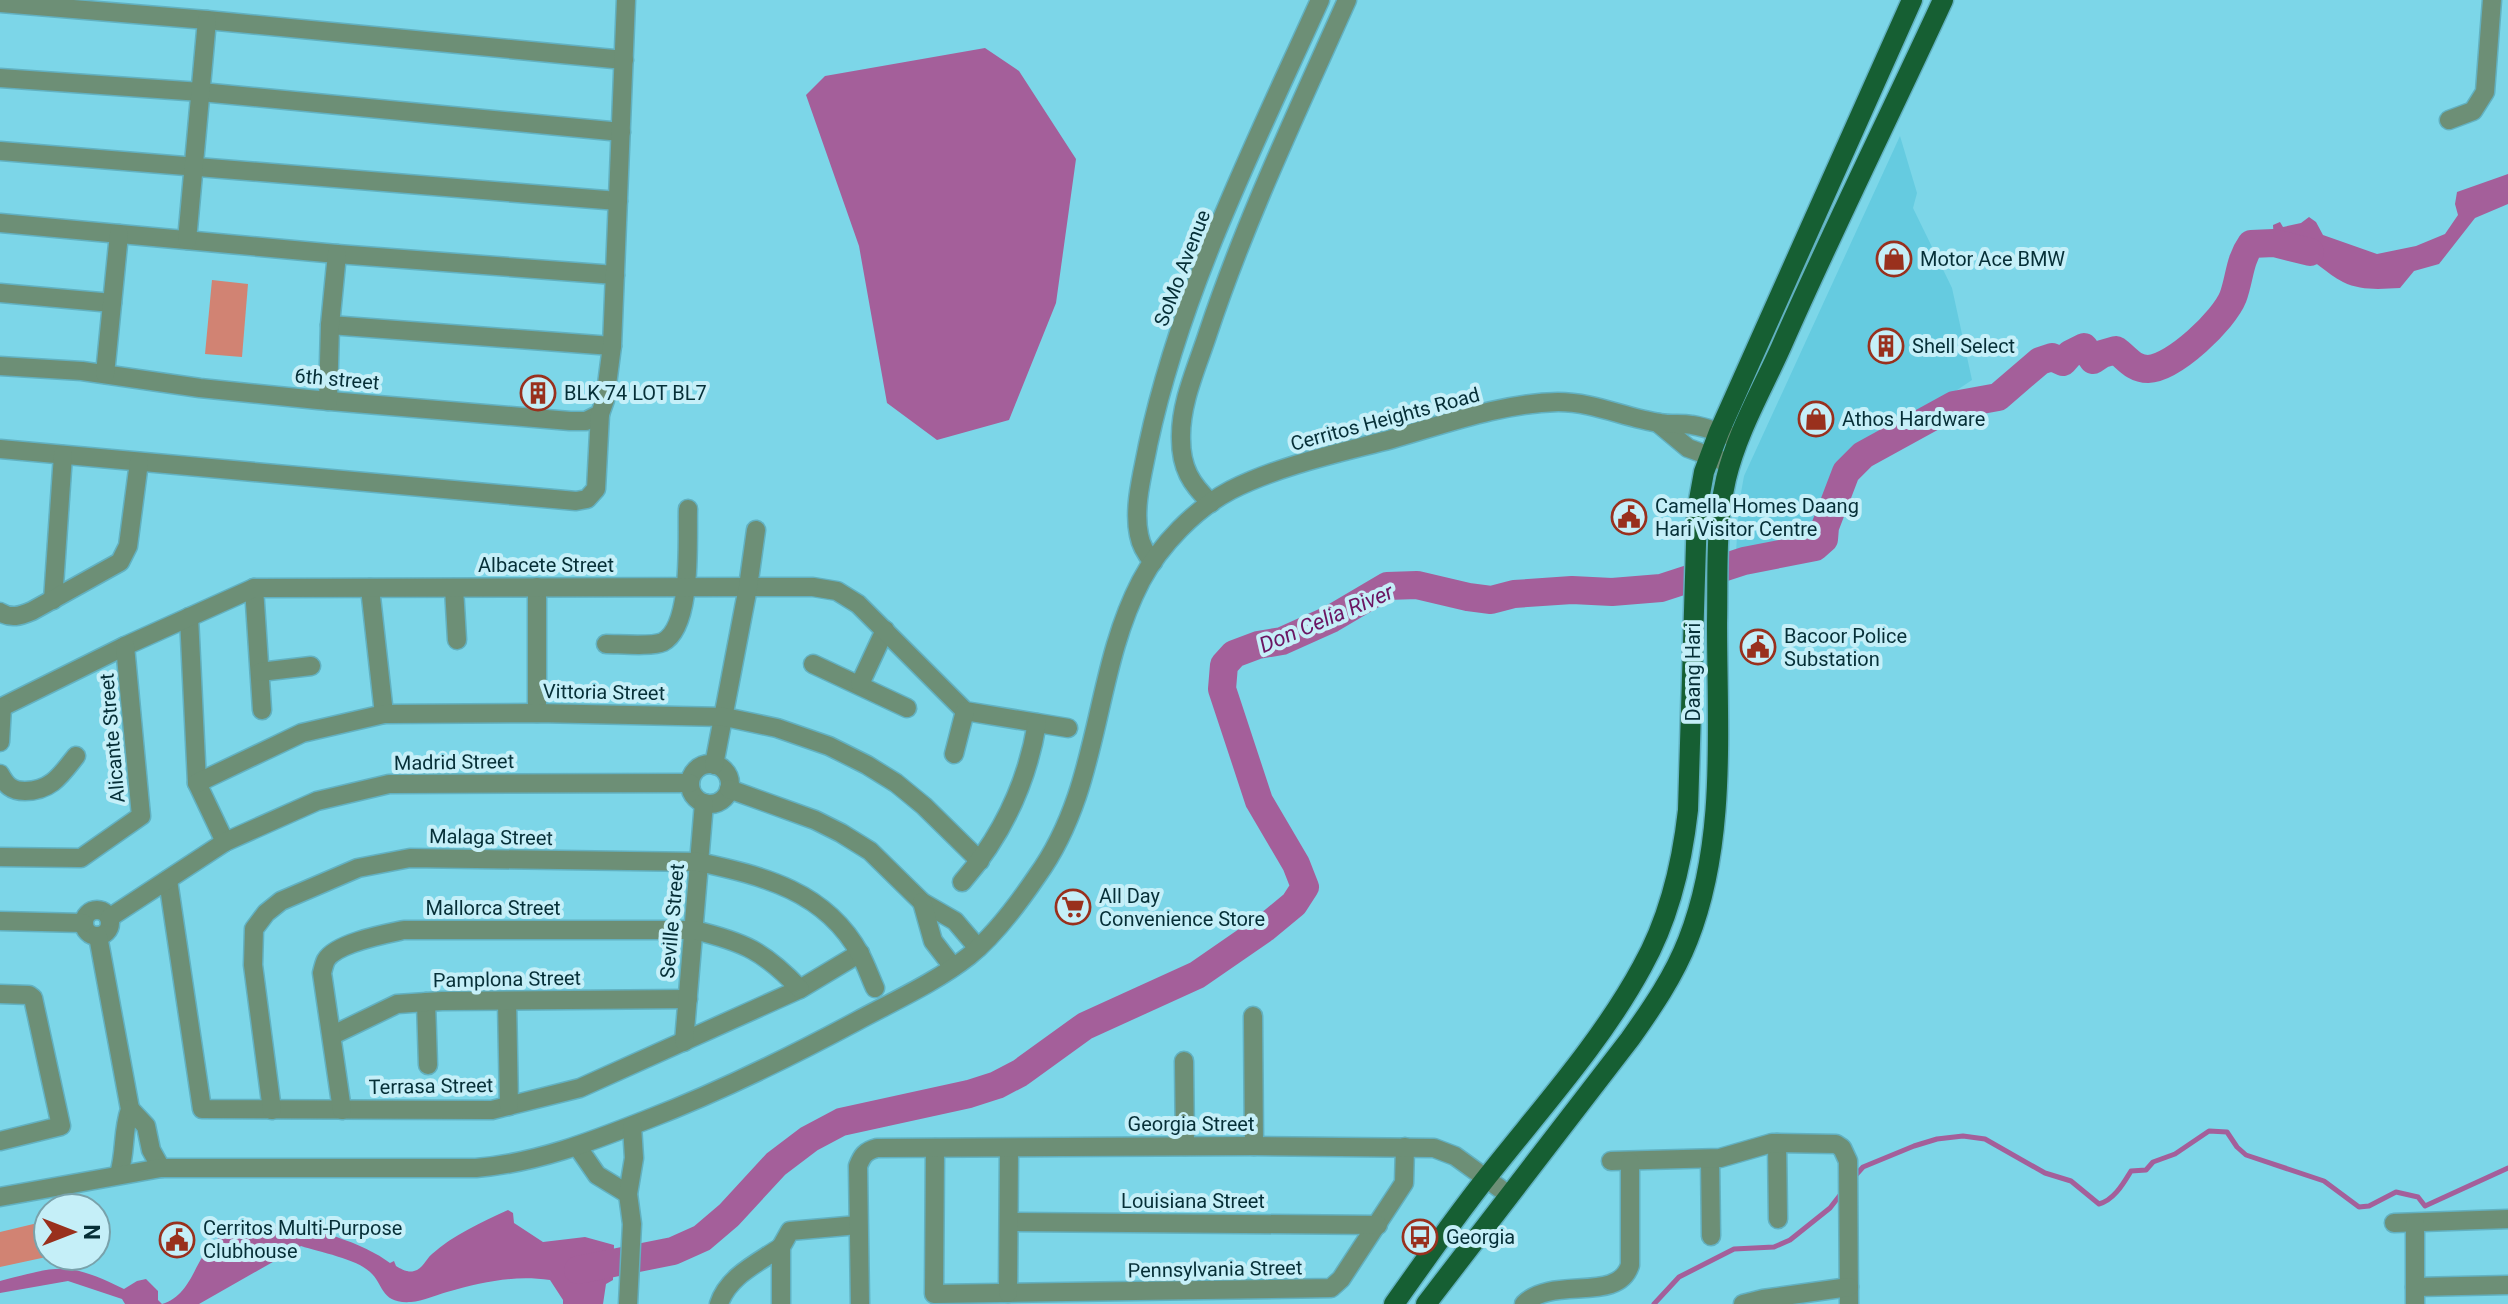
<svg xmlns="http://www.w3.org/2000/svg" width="2508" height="1304" viewBox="0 0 2508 1304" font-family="Roboto,sans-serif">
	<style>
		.built { fill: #65cbe0 }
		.green { fill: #d18373 }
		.water { fill: #a45f9a }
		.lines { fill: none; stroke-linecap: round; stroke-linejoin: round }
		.stream { stroke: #a45f9a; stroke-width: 5 }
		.river { stroke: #a45f9a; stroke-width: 28 }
		.minor-casing { stroke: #62b1c1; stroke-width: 21 }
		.major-casing { stroke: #62b1c1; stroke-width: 23 }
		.minor { stroke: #6d8f76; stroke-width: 18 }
		.major { stroke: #165f33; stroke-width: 20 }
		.labels { text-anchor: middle; stroke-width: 8; stroke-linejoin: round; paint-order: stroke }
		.poi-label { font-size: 20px; fill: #062f37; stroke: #c5eff8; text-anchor: start }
		.street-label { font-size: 20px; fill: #062f37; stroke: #c5eff8 }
		.water-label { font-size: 22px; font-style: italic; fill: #6b1562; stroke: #c5eff8 }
	</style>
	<rect width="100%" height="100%" fill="#7cd6e8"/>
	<polygon class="built" points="1900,136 1917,193 1913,208 1952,288 1972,380 1901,428 1860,449 1840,470 1820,518 1801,544 1759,553 1736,553 1739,504 1744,476"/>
	<g class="green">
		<polygon points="212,280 248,284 242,357 205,354"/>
		<polygon points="46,1221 48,1256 51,1256 0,1267 0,1232"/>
	</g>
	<g class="water">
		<polygon points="985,48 1019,71 1076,159 1056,303 1009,420 937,440 887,403 859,246 806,95 825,76"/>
		<path d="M2508 174V204L2475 218 2439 264 2414 271 2400 288C2381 289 2361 291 2343 282 2320 270 2310 252 2282 250L2274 243 2273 225 2280 222 2283 227 2301 223 2309 217 2316 222 2323 235 2377 254 2416 246 2445 234 2458 215 2455 204 2457 192Z"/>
		<path d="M508 1210 513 1213 514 1223 543 1242 585 1237 614 1245 613 1280 606 1284 603 1304H563V1300L550 1280C513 1275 483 1282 447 1292 436 1295 423 1301 411 1302 380 1304 384 1284 370 1272 357 1259 319 1252 301 1246L199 1304H125L122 1299 68 1281 0 1293V1281C59 1266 67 1261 124 1289L137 1281 146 1279 158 1291V1300L162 1304C193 1295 194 1258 216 1240 255 1207 353 1235 390 1263L394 1261 396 1266C401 1269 408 1273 414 1271 423 1269 425 1260 432 1254 453 1235 482 1222 508 1210Z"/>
	</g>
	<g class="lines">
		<g class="stream">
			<path d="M1855 1176 1863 1167 1914 1146 1937 1139 1963 1136 1985 1139 2045 1173 2071 1181 2099 1204C2114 1200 2123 1184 2131 1171L2146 1170 2153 1162 2175 1154 2209 1131 2227 1132 2237 1147 2246 1155 2324 1181 2359 1207 2369 1206 2396 1192 2418 1197 2425 1206 2508 1168"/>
			<polyline points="1654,1304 1679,1277 1734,1249 1774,1247 1790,1240 1830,1208 1844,1190"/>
		</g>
		<path class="river" d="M578 1270 673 1251 702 1238 729 1215 776 1164 809 1139 841 1122 969 1094 997 1085 1020 1073 1085 1026 1197 975 1265 928 1294 904 1305 887 1296 864 1259 801 1222 689 1224 665 1234 654 1258 645 1282 641 1331 619 1387 586 1417 585 1468 597 1491 600 1514 594 1572 590 1612 592 1661 588 1744 561 1815 547 1824 539 1825 527 1846 472 1863 455 1954 405 1998 397 2040 361 2052 357 2063 362 2070 354 2084 347 2093 360 2102 354 2116 350C2126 357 2133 369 2148 369 2174 368 2224 320 2233 297 2240 278 2239 261 2251 244L2274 243 2310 252"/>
		<g class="minor-casing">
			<g id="minor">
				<polyline points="0,3 207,20 624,60"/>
				<polyline points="0,78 201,92 621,132"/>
				<polyline points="2449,120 2473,111 2485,92 2492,0"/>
				<polyline points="0,151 618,201"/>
				<polyline points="0,223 337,254 615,275"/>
				<polyline points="187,240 207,20"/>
				<polyline points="0,293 112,303"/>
				<polyline points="330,325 612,346"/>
				<polyline points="0,366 82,371 200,388 318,400 570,421 586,421 600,414 605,400 612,346 626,0"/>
				<polyline points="105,374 119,234"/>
				<polyline points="328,401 330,325 337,254"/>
				<polyline points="1658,423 1688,448 1723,461"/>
				<polyline points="0,449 576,501 587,499 596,489 600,414"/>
				<path d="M1211 503C1191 484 1181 468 1181 439 1180 403 1197 367 1208 333 1246 219 1298 110 1347 0"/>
				<path d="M1153 562C1146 554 1141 546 1139 535 1133 507 1143 472 1148 445 1181 290 1255 144 1320 0"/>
				<polyline points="537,587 537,713"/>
				<polyline points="254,588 262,710"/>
				<polyline points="370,588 384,714"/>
				<polyline points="454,588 457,640"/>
				<polyline points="53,600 63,455"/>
				<path d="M0 612C11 619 20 616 32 611L120 562 128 546 139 462"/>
				<polyline points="189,617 197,783 225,842"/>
				<path d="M606 644C619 644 652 647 663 642 693 626 687 540 688 509"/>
				<polyline points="813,664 907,708"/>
				<polyline points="260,672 311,666"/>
				<polyline points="860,684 885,630"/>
				<polyline points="0,708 125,646 254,588 813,587 837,591 858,604 965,711 1068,728"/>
				<polyline points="0,742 2,707"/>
				<polyline points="954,754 965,711"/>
				<circle cx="710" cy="784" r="20"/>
				<polyline points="714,765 748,587 756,530"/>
				<path d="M0 774C6 785 11 791 25 791 51 791 61 775 76 756"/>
				<polyline points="197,783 302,733 384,714 537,713 725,717 777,728 829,746 867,765 896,783 924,806 980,861"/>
				<polyline points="729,789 815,820 841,833 870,851 922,902 955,921 978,948"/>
				<polyline points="0,857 81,858 141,816 125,646"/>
				<polyline points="168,880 202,1109 492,1110 580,1088 800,989 860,953"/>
				<path d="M962 882C1003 835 1027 784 1037 723"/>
				<polyline points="922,902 933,941 953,967"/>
				<circle cx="97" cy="923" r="13"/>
				<polyline points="109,918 225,842 317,801 389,784 690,783"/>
				<polyline points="0,921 83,923"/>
				<path d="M98 936 130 1109C122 1133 126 1151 119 1174"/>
				<polyline points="0,994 29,995 33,998 61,1126 0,1141"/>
				<polyline points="507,1001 509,1106"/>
				<polyline points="426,1002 428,1065"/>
				<polyline points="1253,1016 1254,1146"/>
				<polyline points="333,1035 397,1004 442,1001 688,999"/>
				<polyline points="684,1042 704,803"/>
				<polyline points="1184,1061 1185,1146"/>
				<polyline points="130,1109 146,1126 151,1150 161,1168"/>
				<path d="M272 1110 253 965 254 929 266 913 281 901 358 868 410 858 699 862C763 876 826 891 860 954 866 965 870 977 875 988"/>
				<path d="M342 1110 322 973C323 969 324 964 326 960 336 943 385 934 404 930H694C744 942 764 951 800 989"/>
				<polyline points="1777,1143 1778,1219"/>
				<polyline points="577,1146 597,1175 628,1194"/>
				<polyline points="935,1148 934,1294 1331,1288 1341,1279 1404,1183 1405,1147"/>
				<polyline points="1710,1159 1711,1236"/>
				<polyline points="1611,1161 1720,1158 1772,1143 1836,1144 1842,1148 1848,1161 1849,1304"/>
				<path d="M0 1197 161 1168H476C536 1163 590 1142 646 1120 719 1092 788 1058 857 1021 894 1001 936 982 969 956 995 935 1018 904 1037 876 1102 786 1092 675 1141 581 1160 545 1195 509 1231 490 1281 465 1339 453 1392 439 1445 424 1502 403 1558 402 1594 402 1625 418 1660 423 1671 425 1682 423 1692 425 1705 427 1718 432 1731 436"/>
				<polyline points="1009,1222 1378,1225"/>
				<polyline points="2394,1223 2508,1219"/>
				<polyline points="2415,1287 2508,1285"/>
				<polyline points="1008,1293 1009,1148"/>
				<polyline points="628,1304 632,1224 628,1194 634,1158 632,1126"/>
				<path d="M719 1304C728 1276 758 1263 781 1247"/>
				<polyline points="781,1304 781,1247 790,1231 858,1225"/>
				<path d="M860 1304 858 1166C862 1156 865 1151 877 1148L1254 1146 1434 1148 1455 1156 1509 1195"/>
				<path d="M1524 1304C1553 1275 1618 1304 1630 1265V1162"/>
				<polyline points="1743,1304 1763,1299 1849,1287"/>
				<polyline points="2415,1304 2415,1223"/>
			</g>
		</g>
		<g class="major-casing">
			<g id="major">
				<path d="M1394 1304C1427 1258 1459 1211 1495 1167 1546 1103 1603 1039 1642 967 1669 919 1682 864 1688 810L1697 511 1704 472 1719 432 1912 0"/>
				<path d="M1426 1304 1630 1039C1652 1008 1674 976 1688 940 1727 841 1717 727 1717 623 1718 575 1715 526 1726 479 1737 432 1763 388 1782 345 1833 229 1890 115 1943 0"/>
			</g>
		</g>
		<use href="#minor" class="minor"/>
		<use href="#major" class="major"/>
	</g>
	<defs>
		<g id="shop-ring" transform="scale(1.8)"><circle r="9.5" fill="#c5eff8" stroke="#99301d" stroke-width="1.5"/><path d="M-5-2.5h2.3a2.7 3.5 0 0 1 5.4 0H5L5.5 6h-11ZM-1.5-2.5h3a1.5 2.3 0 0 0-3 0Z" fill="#99301d"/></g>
		<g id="building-ring" transform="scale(1.8)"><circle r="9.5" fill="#c5eff8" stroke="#99301d" stroke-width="1.5"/><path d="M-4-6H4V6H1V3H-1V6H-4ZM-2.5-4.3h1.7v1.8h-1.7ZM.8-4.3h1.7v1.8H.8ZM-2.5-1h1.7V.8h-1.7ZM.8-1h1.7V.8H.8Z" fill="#99301d"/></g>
		<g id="civic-ring" transform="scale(1.8)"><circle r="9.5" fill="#c5eff8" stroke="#99301d" stroke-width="1.5"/><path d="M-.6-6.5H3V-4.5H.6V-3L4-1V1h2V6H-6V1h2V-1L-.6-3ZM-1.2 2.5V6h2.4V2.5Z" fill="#99301d"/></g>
		<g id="supermarket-ring" transform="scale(1.8)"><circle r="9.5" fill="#c5eff8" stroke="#99301d" stroke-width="1.5"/><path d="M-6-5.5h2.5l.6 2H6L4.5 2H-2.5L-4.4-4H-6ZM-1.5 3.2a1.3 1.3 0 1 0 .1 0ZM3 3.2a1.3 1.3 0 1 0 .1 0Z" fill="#99301d"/></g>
		<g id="bus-ring" transform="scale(1.8)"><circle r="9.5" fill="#c5eff8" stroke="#99301d" stroke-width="1.5"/><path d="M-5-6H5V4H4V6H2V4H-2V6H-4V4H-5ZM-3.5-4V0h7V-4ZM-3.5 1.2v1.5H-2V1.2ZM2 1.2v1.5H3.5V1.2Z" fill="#99301d"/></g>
	</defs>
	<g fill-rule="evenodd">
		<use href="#shop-ring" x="1894" y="259"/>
		<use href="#building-ring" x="1886" y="346"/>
		<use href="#building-ring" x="538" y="393"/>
		<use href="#shop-ring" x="1816" y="419"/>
		<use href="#civic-ring" x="1629" y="517"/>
		<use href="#civic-ring" x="1758" y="647"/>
		<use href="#supermarket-ring" x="1073" y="907"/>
		<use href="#bus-ring" x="1420" y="1237"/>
		<use href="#civic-ring" x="177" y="1240"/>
	</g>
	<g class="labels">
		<g class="poi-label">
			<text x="1920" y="266">Motor Ace BMW</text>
			<text x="1912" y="353">Shell Select</text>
			<text x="564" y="400">BLK 74 LOT BL7</text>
			<text x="1842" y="426">Athos Hardware</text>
			<text x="1655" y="513">Camella Homes Daang<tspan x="1655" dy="23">Hari Visitor Centre</tspan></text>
			<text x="1784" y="643">Bacoor Police<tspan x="1784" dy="23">Substation</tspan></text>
			<text x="1099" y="903">All Day<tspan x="1099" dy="23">Convenience Store</tspan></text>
			<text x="203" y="1235">Cerritos Multi-Purpose<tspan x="203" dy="23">Clubhouse</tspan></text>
			<text x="1446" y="1244">Georgia</text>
		</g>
		<g class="street-label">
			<text transform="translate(1182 268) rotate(-69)" y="7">SoMo Avenue</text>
			<text transform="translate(337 379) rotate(5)" y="7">6th street</text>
			<text transform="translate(1385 419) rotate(-15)" y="7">Cerritos Heights Road</text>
			<text x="546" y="572">Albacete Street</text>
			<text transform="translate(1693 672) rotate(-90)" y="7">Daang Hari</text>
			<text transform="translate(604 692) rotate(1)" y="7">Vittoria Street</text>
			<text transform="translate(112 738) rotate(-95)" y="7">Alicante Street</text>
			<text transform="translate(454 762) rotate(-1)" y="7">Madrid Street</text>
			<text transform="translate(491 837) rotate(1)" y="7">Malaga Street</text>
			<text x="493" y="915">Mallorca Street</text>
			<text transform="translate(672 921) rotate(-85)" y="7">Seville Street</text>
			<text transform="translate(507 979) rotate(-1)" y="7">Pamplona Street</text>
			<text transform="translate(431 1086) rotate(-1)" y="7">Terrasa Street</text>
			<text x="1191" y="1131">Georgia Street</text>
			<text x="1193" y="1208">Louisiana Street</text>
			<text transform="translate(1215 1269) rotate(-1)" y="7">Pennsylvania Street</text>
		</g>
		<g class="water-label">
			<text transform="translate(1326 618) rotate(-23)" y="8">Don Celia River</text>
		</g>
	</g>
	<g transform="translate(72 1232) rotate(90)"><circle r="38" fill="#c5eff8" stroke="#79a2ab" stroke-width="2"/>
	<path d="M0-6L14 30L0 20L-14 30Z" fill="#99301d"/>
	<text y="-12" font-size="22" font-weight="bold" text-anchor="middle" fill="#062f37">N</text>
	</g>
</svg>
